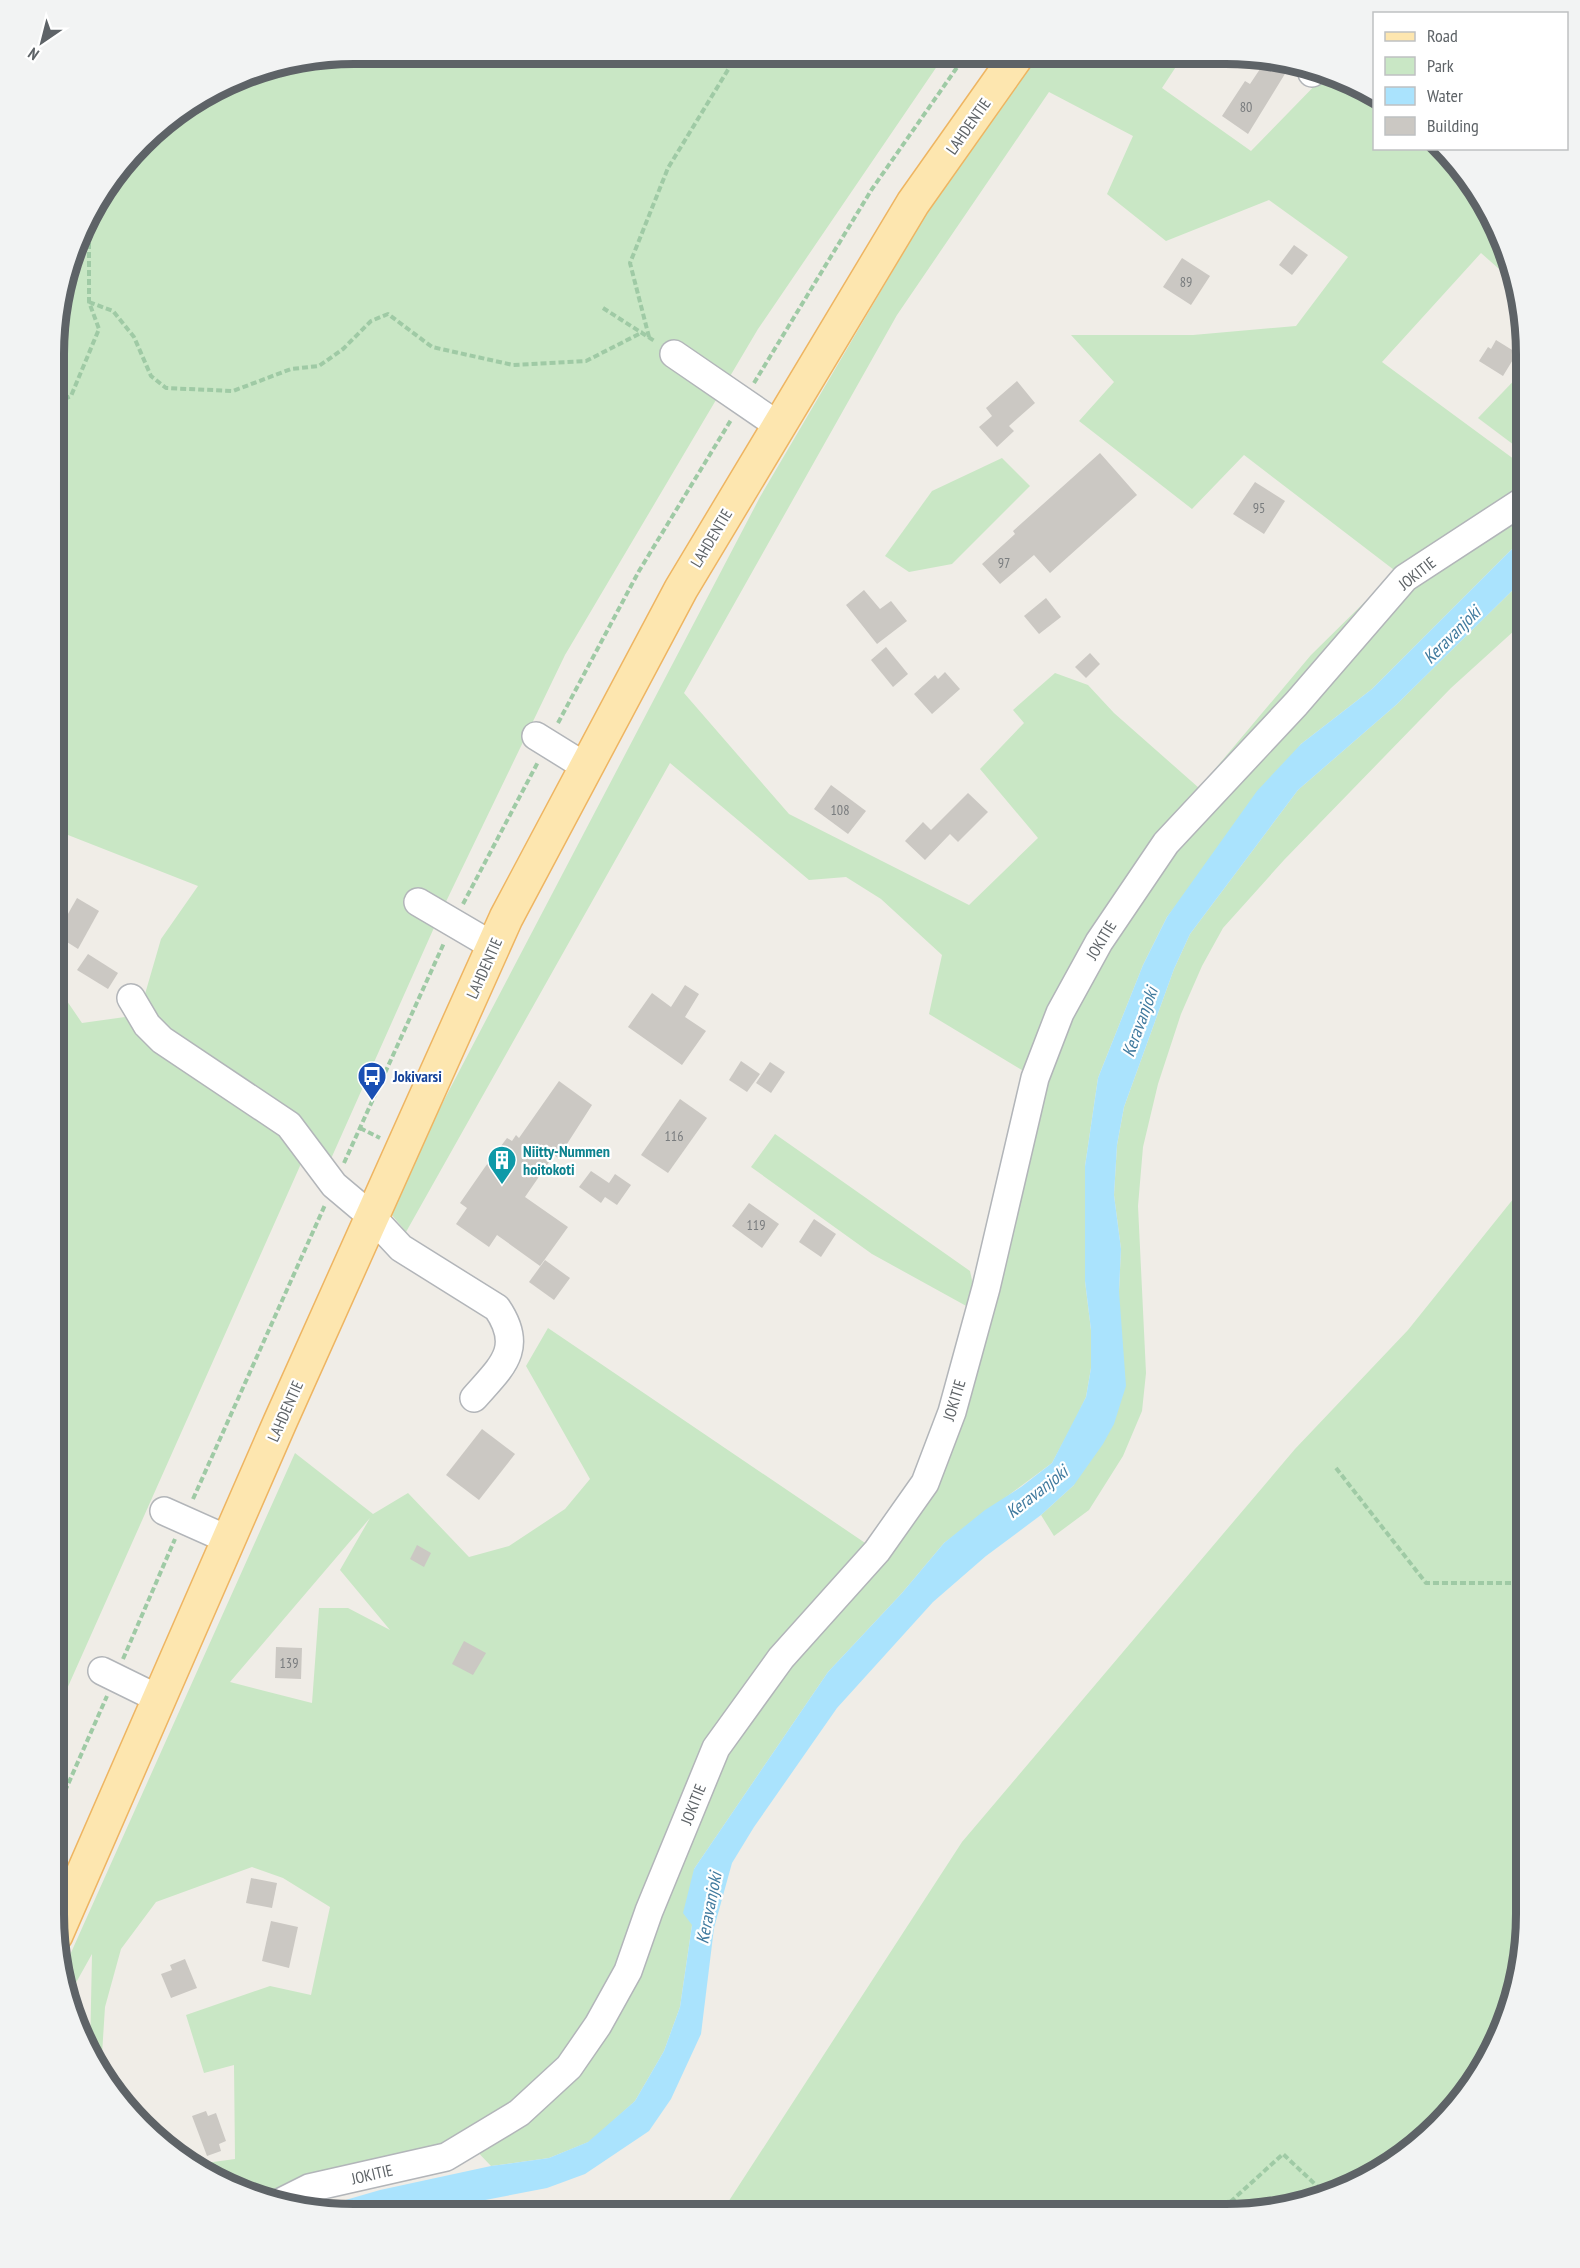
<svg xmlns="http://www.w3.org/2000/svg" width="1580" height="2268" viewBox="0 0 1580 2268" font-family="'PT Sans Narrow',sans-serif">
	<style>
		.green { fill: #c9e7c5; fill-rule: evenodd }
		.water { fill: #aae3fd }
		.building { fill: #cbc8c3 }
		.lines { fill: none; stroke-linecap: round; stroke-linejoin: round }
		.minor-casing { stroke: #b2b5b9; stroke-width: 30 }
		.major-casing { stroke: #eeb562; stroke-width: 36 }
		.path { stroke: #9fcaa5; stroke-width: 4; stroke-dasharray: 6 3; stroke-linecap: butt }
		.minor { stroke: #fff; stroke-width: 27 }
		.major { stroke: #fde6af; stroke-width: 33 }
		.labels { text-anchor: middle; stroke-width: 4.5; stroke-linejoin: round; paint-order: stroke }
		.number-label { font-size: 14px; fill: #797c7e }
		.street-label { font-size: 16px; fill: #5e6367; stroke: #fff }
		.transit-label { font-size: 16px; font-weight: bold; fill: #164399; stroke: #fff; text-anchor: start }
		.culture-label { font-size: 16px; font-weight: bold; fill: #0d838f; stroke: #fff; text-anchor: start }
		.water-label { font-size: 18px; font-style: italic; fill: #407a9e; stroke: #fff }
		.rim { fill: none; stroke: #5e6367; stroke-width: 8 }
	</style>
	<rect width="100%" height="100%" fill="#f0ede7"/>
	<g class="green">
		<polygon points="355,54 944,56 758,329 565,655 441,912 330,1161 304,1157 54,1718 56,985 82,1023 125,1017 136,1025 161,939 198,886 68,835 56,861 57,315 94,205 157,128 258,70"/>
		<path d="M1037 56H1183L1162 88 1251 151 1327 73 1340 77 1374 97V148L1443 149 1452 157 1495 222 1516 284 1481 253 1382 362 1526 468V535L1372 689 1301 744 1167 917 1143 965 1098 1078 1085 1166V1281L1091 1330V1368L1086 1397 1074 1422 1052 1463 944 1543 902 1593 828 1672 694 1869 692 1925 680 2007 664 2051 635 2101 591 2141 549 2158 491 2166 469 2143 281 2202 240 2191 191 2165 235 2159 234 2065 204 2073 186 2015 270 1986 311 1995 330 1907 283 1878 252 1867 156 1902 121 1949 105 2007 101 2070 90 2054 92 1954 68 1997 61 1975 295 1453 373 1514 408 1493 469 1557 509 1546 565 1509 590 1479 526 1366 548 1328 877 1551 925 1483 979 1313 872 1254 751 1167 775 1134 970 1271 979 1312 1035 1078 929 1014 942 955 881 899 846 877 809 880 670 763 406 1232 387 1209 760 497 925 216ZM1049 92 1133 136 1107 194 1166 241 1269 200 1348 257 1296 326 1193 335H1071L1114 382 1079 421 1192 509 1244 455 1398 573 1386 581 1311 655 1199 788 1114 713 1088 685 1055 673 1013 710 1024 723 980 769 1038 838 969 905 789 814 684 693 897 315ZM370 1518 340 1570 390 1630 348 1608H319L312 1703 230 1682Z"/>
		<polygon points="1526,368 1526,454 1478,418"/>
		<polygon points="1002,458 1030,486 952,564 909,572 885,556 932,491"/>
		<polygon points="1526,577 1526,620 1451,688 1284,860 1223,928 1202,966 1181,1014 1158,1084 1143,1147 1138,1206 1146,1373 1142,1411 1123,1456 1089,1510 1054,1536 1041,1515 1074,1485 1119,1291 1121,1249 1114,1195 1117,1145 1124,1107 1174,969 1190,934 1298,790 1396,705"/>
		<polygon points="1526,1183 1525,1933 1510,2010 1475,2081 1423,2140 1358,2183 1284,2208 1226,2214 721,2213 962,1842 1295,1449 1408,1330"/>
	</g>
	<polygon class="water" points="1526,535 1526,577 1396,705 1298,790 1190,934 1174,969 1124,1107 1117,1145 1114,1195 1121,1249 1119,1291 1126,1386 1114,1424 1103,1444 1074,1485 1041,1515 986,1556 933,1602 837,1708 754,1827 732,1863 714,1928 701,2034 671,2099 649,2131 585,2174 547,2188 423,2212 311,2210 380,2190 491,2166 549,2158 588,2142 635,2101 664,2051 680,2007 692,1925 683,1913 694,1869 828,1672 902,1593 944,1543 985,1510 1021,1487 1052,1463 1086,1397 1091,1368 1091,1330 1085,1281 1085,1166 1098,1078 1143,965 1167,917 1257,791 1301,744 1372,689"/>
	<g class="building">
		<polygon points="1268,57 1291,64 1248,134 1222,116 1245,81 1250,84"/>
		<polygon points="1294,245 1308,255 1292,275 1279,265"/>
		<polygon points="1182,258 1210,276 1191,305 1163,287"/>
		<polygon points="1496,340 1517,353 1503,376 1479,361 1488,347 1491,349"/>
		<polygon points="1017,381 1035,403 1009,426 1014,431 997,447 979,427 992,416 986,408"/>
		<polygon points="1100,453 1137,495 1050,573 1034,555 1000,584 982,564 1015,534 1013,531"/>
		<polygon points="1255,482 1285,501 1264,534 1233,514"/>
		<polygon points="864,590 880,609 891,601 907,621 877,644 846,605"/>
		<polygon points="1046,598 1061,617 1039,634 1024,616"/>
		<polygon points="886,647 908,674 893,687 871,660"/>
		<polygon points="1090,653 1100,664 1086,678 1075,667"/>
		<polygon points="945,672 960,689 932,714 914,694 935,675 938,679"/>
		<polygon points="831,785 866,811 848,834 814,809"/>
		<polygon points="968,793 988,812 958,842 950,834 925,860 905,841 923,822 931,830"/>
		<polygon points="77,898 99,911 78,949 56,935"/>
		<polygon points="88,954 118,973 108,989 77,970"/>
		<polygon points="685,985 699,994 685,1017 706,1031 682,1065 628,1027 652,993 671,1007"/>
		<polygon points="741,1061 760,1074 747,1092 729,1080"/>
		<polygon points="770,1062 785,1072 771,1093 756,1083"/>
		<polygon points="559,1081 592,1105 558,1158 554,1155 525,1197 568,1227 540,1266 497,1235 489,1247 456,1224 467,1208 460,1203 485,1167 507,1138 512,1141 516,1135 519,1138"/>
		<polygon points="680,1099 707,1118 668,1173 641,1155"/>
		<polygon points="591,1171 609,1183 615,1174 631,1185 617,1205 605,1197 601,1203 579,1187"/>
		<polygon points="749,1203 779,1224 762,1248 732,1226"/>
		<polygon points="814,1219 836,1234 821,1257 799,1242"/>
		<polygon points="545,1260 570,1278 554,1300 529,1282"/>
		<polygon points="482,1429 515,1454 479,1500 446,1475"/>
		<polygon points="417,1545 431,1553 424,1567 410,1559"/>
		<polygon points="464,1641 486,1653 473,1675 452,1664"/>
		<polygon points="276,1647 302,1648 301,1679 275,1678"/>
		<polygon points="251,1878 277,1883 272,1908 246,1903"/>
		<polygon points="271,1921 298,1927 289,1968 262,1961"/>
		<polygon points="185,1959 197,1988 171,1998 161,1974 172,1970 170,1965"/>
		<polygon points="206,2111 208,2116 216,2113 226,2141 219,2144 221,2151 207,2156 192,2116"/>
	</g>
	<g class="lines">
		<g class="minor-casing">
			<g id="minor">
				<polyline points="1312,73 1315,70"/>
				<polyline points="674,354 779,426"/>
				<polyline points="536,736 586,767"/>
				<polyline points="418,902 493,946"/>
				<path d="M131 998 147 1025 162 1040 289 1125 334 1185 372 1217 401 1248 497 1308C525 1349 501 1367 474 1398"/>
				<polyline points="164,1511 229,1540"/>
				<polyline points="102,1671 159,1699"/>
				<polyline points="281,2202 309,2188 446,2157 519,2113 569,2067 598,2025 628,1971 649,1911 716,1748 781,1658 877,1551 925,1483 952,1412 986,1288 1035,1078 1060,1013 1099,942 1166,843 1296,704 1405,578 1526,499"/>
			</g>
		</g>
		<g class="major-casing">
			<polyline id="major" points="56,1935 280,1422 506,918 681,589 913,203 1017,56"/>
		</g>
		<g class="path">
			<polyline points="89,302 113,311 134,337 151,376 166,388 233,391 291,369 319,366 343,349 371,321 388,314 432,347 513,365 586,361 643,332"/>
			<polyline points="603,308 656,342"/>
			<polyline points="649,337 630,263 668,168 737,55"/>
			<polyline points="754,383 872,189 965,56"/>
			<polyline points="56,403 71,396 99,329 89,302 89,222 111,185"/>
			<polyline points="558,723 639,571 731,420"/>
			<polyline points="463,904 538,762"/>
			<polyline points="360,1128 380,1138"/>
			<polyline points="344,1163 444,943"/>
			<polyline points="1336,1468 1426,1583 1519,1583 1525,1589"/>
			<polyline points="193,1499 325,1205"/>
			<polyline points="123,1659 175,1539"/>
			<polyline points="54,1816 107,1696"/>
			<polyline points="1217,2214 1283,2154 1317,2186 1331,2192"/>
		</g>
		<use href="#minor" class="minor"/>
		<use href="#major" class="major"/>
	</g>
	<defs>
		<g id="bus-pin" transform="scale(1.5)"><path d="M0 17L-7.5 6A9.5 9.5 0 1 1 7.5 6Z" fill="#1a4fb4" stroke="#fff"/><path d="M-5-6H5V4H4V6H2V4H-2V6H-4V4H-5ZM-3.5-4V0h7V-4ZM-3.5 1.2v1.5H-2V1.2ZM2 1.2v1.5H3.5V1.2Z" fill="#fff"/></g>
		<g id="building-pin" transform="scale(1.5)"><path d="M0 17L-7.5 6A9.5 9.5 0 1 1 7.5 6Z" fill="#0f9aa8" stroke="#fff"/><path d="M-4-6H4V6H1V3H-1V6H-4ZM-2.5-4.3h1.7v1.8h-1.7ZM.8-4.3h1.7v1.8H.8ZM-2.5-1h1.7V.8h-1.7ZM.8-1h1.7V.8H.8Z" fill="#fff"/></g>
	</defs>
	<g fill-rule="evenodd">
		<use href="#bus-pin" x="372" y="1076"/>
		<use href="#building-pin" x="502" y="1160"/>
	</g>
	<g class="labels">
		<g class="number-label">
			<text x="1246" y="112">80</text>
			<text x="1186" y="287">89</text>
			<text x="1259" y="513">95</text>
			<text x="1004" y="568">97</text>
			<text x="840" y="815">108</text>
			<text x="674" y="1141">116</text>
			<text x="756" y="1230">119</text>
			<text x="289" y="1668">139</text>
		</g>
		<g class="street-label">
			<text transform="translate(968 126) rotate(-55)" y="6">LAHDENTIE</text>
			<text transform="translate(711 538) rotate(-59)" y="6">LAHDENTIE</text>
			<text transform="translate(1417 573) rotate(-38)" y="6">JOKITIE</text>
			<text transform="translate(1101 940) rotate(-59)" y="6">JOKITIE</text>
			<text transform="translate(484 968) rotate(-66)" y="6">LAHDENTIE</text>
			<text transform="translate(954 1400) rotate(-73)" y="6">JOKITIE</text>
			<text transform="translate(285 1411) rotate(-66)" y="6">LAHDENTIE</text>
			<text transform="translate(693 1804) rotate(-68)" y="6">JOKITIE</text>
			<text transform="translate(372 2174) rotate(-13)" y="6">JOKITIE</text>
		</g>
		<g class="transit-label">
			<text x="393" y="1082">Jokivarsi</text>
		</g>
		<g class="culture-label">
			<text x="523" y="1157">Niitty-Nummen<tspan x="523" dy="18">hoitokoti</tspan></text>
		</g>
		<g class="water-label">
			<text transform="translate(1452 635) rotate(-45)" y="6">Keravanjoki</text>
			<text transform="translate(1140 1022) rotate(-70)" y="6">Keravanjoki</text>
			<text transform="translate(1037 1492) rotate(-38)" y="6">Keravanjoki</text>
			<text transform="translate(709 1908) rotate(-79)" y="6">Keravanjoki</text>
		</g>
	</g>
	<path d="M0 0H1580V2268H0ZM354 64H1226A290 290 0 0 1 1516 354V1914A290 290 0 0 1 1226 2204H354A290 290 0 0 1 64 1914V354A290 290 0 0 1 354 64Z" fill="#f2f3f3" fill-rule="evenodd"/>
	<path class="rim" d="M354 64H1226A290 290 0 0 1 1516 354V1914A290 290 0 0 1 1226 2204H354A290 290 0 0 1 64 1914V354A290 290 0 0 1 354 64Z"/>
	<rect x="1373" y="12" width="195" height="138" fill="#ffffff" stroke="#bfc1c2" stroke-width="1.5"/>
	<rect x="1385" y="32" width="30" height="9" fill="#fde6af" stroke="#bfc1c2" stroke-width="1.5"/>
	<text x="1427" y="42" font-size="18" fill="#5e6367">Road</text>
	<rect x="1385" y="57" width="30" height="18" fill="#c9e7c5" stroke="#bfc1c2" stroke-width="1.5"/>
	<text x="1427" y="72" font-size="18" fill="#5e6367">Park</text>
	<rect x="1385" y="87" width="30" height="18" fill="#aae3fd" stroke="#bfc1c2" stroke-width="1.5"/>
	<text x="1427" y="102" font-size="18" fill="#5e6367">Water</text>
	<rect x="1385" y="117" width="30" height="18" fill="#cbc8c3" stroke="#bfc1c2" stroke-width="1.5"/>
	<text x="1427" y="132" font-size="18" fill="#5e6367">Building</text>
	<g transform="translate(42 42) rotate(215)" stroke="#ffffff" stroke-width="4.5" paint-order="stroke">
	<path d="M0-4.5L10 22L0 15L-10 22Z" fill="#5e6367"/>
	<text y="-9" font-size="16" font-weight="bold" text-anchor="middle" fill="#5e6367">N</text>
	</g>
</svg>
